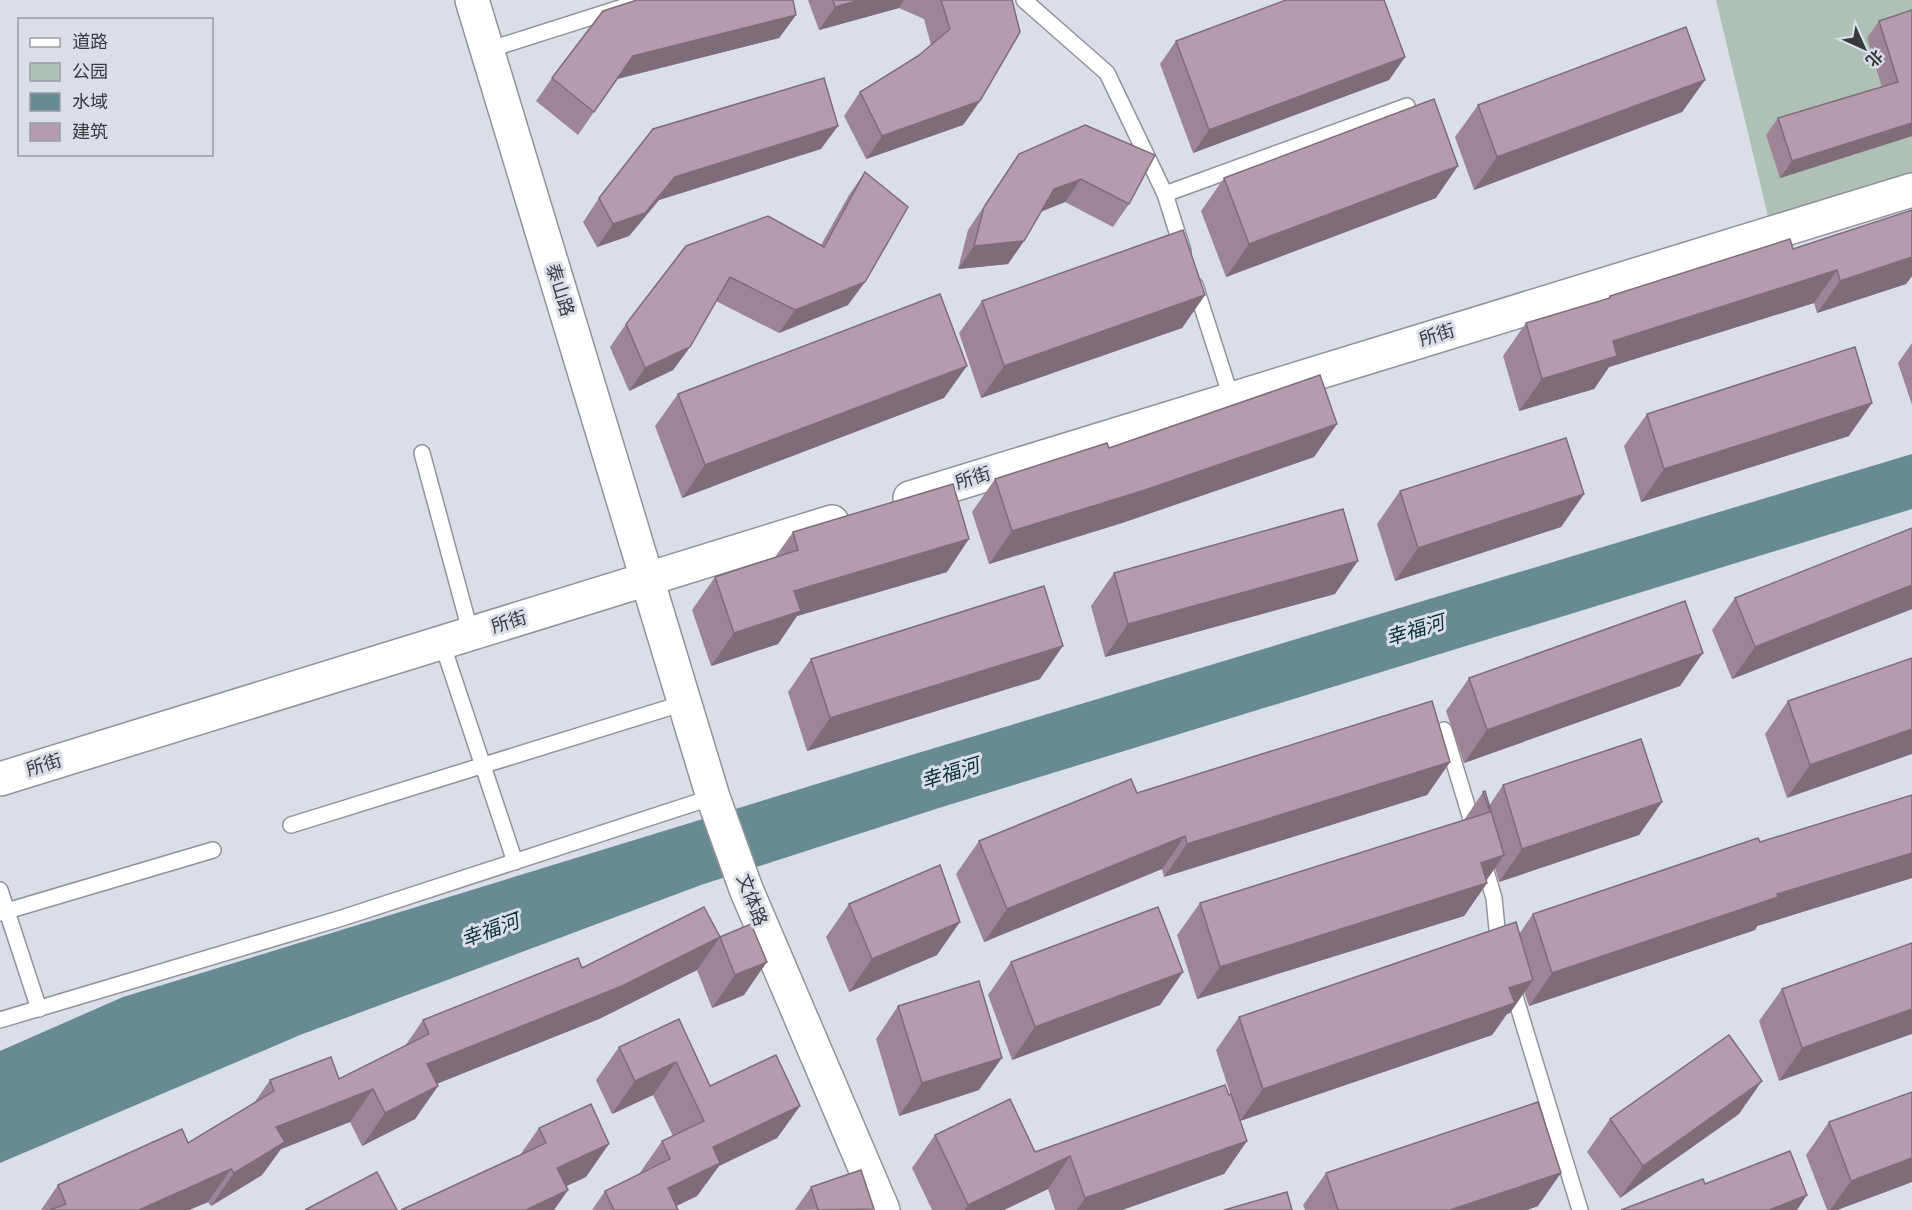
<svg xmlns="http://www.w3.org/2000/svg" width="1912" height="1210" viewBox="0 0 1912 1210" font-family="Overpass,'Noto Sans SC',sans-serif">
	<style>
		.green { fill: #aec1b4 }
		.water { fill: #678a93 }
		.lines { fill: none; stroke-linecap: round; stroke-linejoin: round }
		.lane-casing { stroke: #8f939b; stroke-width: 18 }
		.secondary-casing { stroke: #8f939b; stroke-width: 36 }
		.lane { stroke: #fff; stroke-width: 15 }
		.secondary { stroke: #fff; stroke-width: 33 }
		.wall { fill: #9d8595 }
		.shaded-wall { fill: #7f6c79 }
		.building { fill: #b69bad; stroke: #7f6c79; stroke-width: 1.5 }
		.labels { text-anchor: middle; stroke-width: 6; stroke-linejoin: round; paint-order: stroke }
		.street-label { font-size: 18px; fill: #38393d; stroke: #dadfe7 }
		.water-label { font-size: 20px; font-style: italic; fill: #0a2f37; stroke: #dadfe7 }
	</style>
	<rect width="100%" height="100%" fill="#dadfe7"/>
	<polygon class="green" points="1716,0 1912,0 1912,193 1773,237"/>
	<polygon class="water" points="1912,454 1912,509 942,807 701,885 300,1035 0,1163 0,1051 123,997 908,756"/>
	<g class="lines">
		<g class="lane-casing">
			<g id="lane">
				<polyline points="1024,0 1107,73 1165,194 1407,106"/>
				<polyline points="488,50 645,0"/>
				<polyline points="1165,194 1183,251"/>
				<polyline points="1195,285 1231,397"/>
				<polyline points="422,453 471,634"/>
				<polyline points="442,643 515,862"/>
				<polyline points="1444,730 1475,832"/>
				<polyline points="291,825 684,703"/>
				<polyline points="1482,858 1494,898 1498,939 1501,949"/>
				<polyline points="0,890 39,1009"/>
				<polyline points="0,913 213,850"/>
				<polyline points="1511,983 1580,1210"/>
				<polyline points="0,1020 342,918 713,797"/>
			</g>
		</g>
		<g class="secondary-casing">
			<g id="secondary">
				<polyline points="472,0 713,797 746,889 883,1210"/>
				<polyline points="910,498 1912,190"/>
				<polyline points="0,779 832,522"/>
			</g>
		</g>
		<use href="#lane" class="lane"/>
		<use href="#secondary" class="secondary"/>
	</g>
	<g class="wall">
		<polygon points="808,0 1012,0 980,101 963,125 866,159 844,116 860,92 918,56 931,45 924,19 899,8 819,30"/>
		<polygon points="1912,10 1912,136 1780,178 1766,135 1778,118 1882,87 1867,38 1879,21"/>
		<polygon points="796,15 779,38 617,79 578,135 536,101 552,78"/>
		<polygon points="1176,41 1405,57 1389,80 1193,153 1160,64"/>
		<polygon points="1705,80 1682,112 1474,190 1455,137 1478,105"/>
		<polygon points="1085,125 1129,204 1113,227 1065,202 1042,211 1024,241 1008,264 958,269 968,230 1019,154"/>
		<polygon points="821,149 659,200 629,236 597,247 583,222 599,198"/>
		<polygon points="865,172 848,305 779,333 716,301 690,347 673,370 629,391 610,347 626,324 686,246 821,245 849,195"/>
		<polygon points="1224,178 1436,198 1226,277 1201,211"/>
		<polygon points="1912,210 1912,276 1906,284 1817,313 1814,303 1609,367 1594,389 1519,411 1503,356 1526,323 1608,299 1610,296 1793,249"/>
		<polygon points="1205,295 1182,328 981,398 959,333 982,301"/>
		<polygon points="1912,343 1912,405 1898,363"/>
		<polygon points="678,394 944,398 682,498 655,426"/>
		<polygon points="1647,414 1849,436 1641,502 1624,446"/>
		<polygon points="1337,424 1314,457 1122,523 989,564 972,512 995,479 1109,448"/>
		<polygon points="1400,491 1584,494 1561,527 1395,581 1377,524"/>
		<polygon points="1912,528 1912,609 1732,679 1712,630 1735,598"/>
		<polygon points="793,532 947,572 797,616 778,644 711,666 692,610 715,577 775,557"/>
		<polygon points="1114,573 1335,594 1105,657 1091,606"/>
		<polygon points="1912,658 1787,798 1765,734 1788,701"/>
		<polygon points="811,659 1040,679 807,751 788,692"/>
		<polygon points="1469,678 1680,686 1464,763 1446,711"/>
		<polygon points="1450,762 1427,795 1164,877 1162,869 984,942 956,874 979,841 1137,793"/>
		<polygon points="1503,785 1662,802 1639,835 1499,882 1495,868 1486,880 1487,883 1464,916 1197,999 1177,935 1200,903 1464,820 1483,792 1489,806"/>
		<polygon points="1912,795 1912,878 1757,926 1755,930 1529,1006 1524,992 1510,1013 1507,1014 1492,1035 1240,1121 1247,1141 1224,1174 1122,1210 1055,1210 1048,1189 1004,1210 932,1210 912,1168 935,1135 1035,1152 1229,1095 1231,1096 1216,1050 1239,1017 1519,934 1533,914"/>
		<polygon points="849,904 937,955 849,992 826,937"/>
		<polygon points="720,937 744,995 712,1008 697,970 599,1019 436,1084 438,1086 415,1119 362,1146 350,1122 281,1149 262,1175 211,1206 208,1202 189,1210 41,1210 58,1185 188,1143 254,1103 270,1080 339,1079 405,1046 423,1020 582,968"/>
		<polygon points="1912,943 1779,1081 1759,1021 1782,989"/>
		<polygon points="1011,962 1183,972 1160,1005 1012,1060 988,995"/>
		<polygon points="898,1006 979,1090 899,1116 876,1039"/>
		<polygon points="679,1019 710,1086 800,1106 777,1138 719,1166 697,1196 676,1206 678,1210 592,1210 605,1191 639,1174 662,1141 673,1136 653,1095 612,1114 596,1080 619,1047"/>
		<polygon points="1739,1114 1620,1198 1587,1152 1610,1119"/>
		<polygon points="1829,1122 1912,1182 1837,1210 1827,1210 1806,1155"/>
		<polygon points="539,1128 586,1177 566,1186 568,1190 554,1210 401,1210 520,1155"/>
		<polygon points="1326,1173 1538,1206 1527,1210 1305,1210 1303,1205"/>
		<polygon points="811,1187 874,1209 795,1210"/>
	</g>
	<g class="shaded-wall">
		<polygon points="860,0 904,0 899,8 819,30 835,7"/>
		<polygon points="796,15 779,38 617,79 578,135 633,56"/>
		<polygon points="1405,57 1389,80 1193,153 1209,130"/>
		<polygon points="1705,80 1682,112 1474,190 1497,157"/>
		<polygon points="980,101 963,125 866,159 882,136"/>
		<polygon points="1912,123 1912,136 1780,178 1792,161"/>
		<polygon points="838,126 821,149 659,200 629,236 597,247 613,224 675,177"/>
		<polygon points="1458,166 1436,198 1226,277 1249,244"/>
		<polygon points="1081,179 1065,202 1038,213 1054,189"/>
		<polygon points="1024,241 1008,264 958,269 974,246"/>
		<polygon points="1912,257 1912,276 1906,284 1817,313 1840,281"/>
		<polygon points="1837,270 1814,303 1609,367 1594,389 1519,411 1542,379 1613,341"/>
		<polygon points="865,282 848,305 779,333 795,310"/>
		<polygon points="1205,295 1182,328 981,398 1004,366"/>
		<polygon points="690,347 673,370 629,391 645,368"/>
		<polygon points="967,366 944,398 682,498 705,465"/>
		<polygon points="1872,403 1849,436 1641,502 1664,469"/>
		<polygon points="1337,424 1314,457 1122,523 989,564 1012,531"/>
		<polygon points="1584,494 1561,527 1395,581 1418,548"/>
		<polygon points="969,539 947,572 797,616 778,644 711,666 734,633 794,591"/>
		<polygon points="1358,561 1335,594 1105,657 1128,624"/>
		<polygon points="1912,585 1912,609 1732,679 1755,647"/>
		<polygon points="1063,646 1040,679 807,751 830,718"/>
		<polygon points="1703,653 1680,686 1464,763 1487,730"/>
		<polygon points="1912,729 1912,754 1787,798 1810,765"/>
		<polygon points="1450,762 1427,795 1164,877 1187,844"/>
		<polygon points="1662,802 1639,835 1499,882 1522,849"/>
		<polygon points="1185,836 1162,869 984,942 1007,909"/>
		<polygon points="1912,853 1912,878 1757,926 1755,930 1529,1006 1552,973 1777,894"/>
		<polygon points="1504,855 1484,884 1487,883 1464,916 1197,999 1220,967 1481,863"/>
		<polygon points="960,922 937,955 849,992 872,959"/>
		<polygon points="720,937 697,970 599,1019 404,1097 427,1064"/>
		<polygon points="767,962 744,995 712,1008 735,975"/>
		<polygon points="1183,972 1160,1005 1012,1060 1035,1027"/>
		<polygon points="1533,980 1510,1013 1507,1014 1492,1035 1240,1121 1263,1089 1509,988"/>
		<polygon points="1912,1009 1912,1034 1779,1081 1802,1048"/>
		<polygon points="1002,1058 979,1090 899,1116 922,1083"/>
		<polygon points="676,1062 653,1095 612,1114 635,1081"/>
		<polygon points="1762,1081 1739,1114 1620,1198 1643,1166"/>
		<polygon points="438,1086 415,1119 362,1146 385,1113"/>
		<polygon points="373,1089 350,1122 281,1149 262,1175 211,1206 234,1173 276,1127"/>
		<polygon points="800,1106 777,1138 719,1166 697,1196 668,1210 668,1188 713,1147"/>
		<polygon points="1247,1141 1224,1174 1122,1210 1077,1210 1085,1198"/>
		<polygon points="609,1144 586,1177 534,1201 557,1168"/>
		<polygon points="1070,1156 1048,1189 1004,1210 965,1210 968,1205"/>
		<polygon points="1912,1158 1912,1182 1837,1210 1830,1210 1851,1181"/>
		<polygon points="231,1169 208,1202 189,1210 139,1210"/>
		<polygon points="1561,1173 1538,1206 1527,1210 1450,1210"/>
		<polygon points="568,1190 554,1210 526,1210"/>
		<polygon points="1807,1195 1797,1210 1769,1210"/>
	</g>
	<g class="building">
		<polygon points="637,0 793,0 796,15 633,56 594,112 552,78 603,11"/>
		<polygon points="833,0 860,0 835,7"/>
		<polygon points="941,0 1012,0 1020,32 980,101 882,136 860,92 918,56 950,29"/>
		<polygon points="1286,0 1384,0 1405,57 1209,130 1176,41"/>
		<polygon points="1912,10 1912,123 1792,161 1778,118 1898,82 1879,21"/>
		<polygon points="1686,27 1705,80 1497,157 1478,105"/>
		<polygon points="824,78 838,126 675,177 645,213 613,224 599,198 653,129"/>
		<polygon points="1434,99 1458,166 1249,244 1224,178"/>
		<polygon points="1085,125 1155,155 1129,204 1081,179 1054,189 1024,241 974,246 984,207 1019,154"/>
		<polygon points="865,172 908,207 865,282 795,310 730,277 690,347 645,368 626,324 686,246 768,216 824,247"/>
		<polygon points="1912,210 1912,257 1840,281 1837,270 1613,341 1617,356 1542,379 1526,323 1610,298 1610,296 1790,239 1793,249"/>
		<polygon points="1183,230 1205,295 1004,366 982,301"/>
		<polygon points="940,294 967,366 705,465 678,394"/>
		<polygon points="1855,347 1872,403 1664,469 1647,414"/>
		<polygon points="1320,375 1337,424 1145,490 1012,531 995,479 1107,443 1109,448"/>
		<polygon points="1566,438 1584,494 1418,548 1400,491"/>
		<polygon points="953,484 969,539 794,591 801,611 734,633 715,577 798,550 793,532"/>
		<polygon points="1343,509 1358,561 1128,624 1114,573"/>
		<polygon points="1912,528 1912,585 1755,647 1735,598"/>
		<polygon points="1044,586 1063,646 830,718 811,659"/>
		<polygon points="1685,601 1703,653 1487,730 1469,678"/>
		<polygon points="1912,658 1912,729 1810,765 1788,701"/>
		<polygon points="1432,701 1450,762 1187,844 1185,836 1007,909 979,841 1131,779 1137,793"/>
		<polygon points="1641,739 1662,802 1522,849 1503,785"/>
		<polygon points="1485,791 1504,855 1481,863 1487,883 1220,967 1200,903 1490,812 1483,792"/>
		<polygon points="1912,795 1912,853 1777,894 1778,897 1552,973 1533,914 1758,838 1760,842"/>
		<polygon points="940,865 960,922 872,959 849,904"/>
		<polygon points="704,907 720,937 622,986 427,1064 438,1086 385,1113 373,1089 276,1127 285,1142 234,1173 231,1169 139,1210 50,1210 66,1204 58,1185 182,1129 188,1143 274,1091 270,1080 331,1057 339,1079 429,1034 423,1020 578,958 582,968"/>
		<polygon points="1158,907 1183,972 1035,1027 1011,962"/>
		<polygon points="1516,922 1533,980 1509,988 1515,1003 1263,1089 1239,1017"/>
		<polygon points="751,924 767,962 735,975 720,937"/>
		<polygon points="1912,943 1912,1009 1802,1048 1782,989"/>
		<polygon points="979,981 1002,1058 922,1083 898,1006"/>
		<polygon points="679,1019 710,1086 776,1055 800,1106 713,1147 720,1163 668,1188 678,1210 614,1210 605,1191 670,1159 662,1141 704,1121 676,1062 635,1081 619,1047"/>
		<polygon points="1729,1035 1762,1081 1643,1166 1610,1119"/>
		<polygon points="1225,1085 1229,1095 1231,1094 1247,1141 1085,1198 1070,1156 968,1205 935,1135 1010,1099 1035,1152"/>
		<polygon points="1912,1092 1912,1158 1851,1181 1829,1122"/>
		<polygon points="1538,1102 1561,1173 1450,1210 1338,1210 1326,1173"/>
		<polygon points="591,1104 609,1144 557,1168 568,1190 526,1210 401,1210 546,1143 539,1128"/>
		<polygon points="1790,1151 1807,1195 1769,1210 1621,1210 1703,1179 1705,1184"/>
		<polygon points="861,1170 874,1209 818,1210 811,1187"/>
		<polygon points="377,1172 397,1210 305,1210"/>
		<polygon points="1287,1192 1292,1210 1224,1210"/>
	</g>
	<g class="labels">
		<g class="street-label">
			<text transform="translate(560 290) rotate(73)" y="6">泰山路</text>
			<text transform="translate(1437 335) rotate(-17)" y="6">所街</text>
			<text transform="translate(973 478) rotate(-17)" y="6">所街</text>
			<text transform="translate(509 622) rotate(-17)" y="6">所街</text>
			<text transform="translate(44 765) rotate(-17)" y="6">所街</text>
			<text transform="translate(752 900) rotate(69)" y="6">文体路</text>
		</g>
		<g class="water-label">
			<text transform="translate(1415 630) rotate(-17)" y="7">幸福河</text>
			<text transform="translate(950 773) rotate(-17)" y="7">幸福河</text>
			<text transform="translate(490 930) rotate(-20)" y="7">幸福河</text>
		</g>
	</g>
	<rect x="18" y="18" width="195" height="138" fill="#dadfe7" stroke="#999da3" stroke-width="1.5"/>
	<rect x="30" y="38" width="30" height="9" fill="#ffffff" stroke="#999da3" stroke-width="1.5"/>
	<text x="72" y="48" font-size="18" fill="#38393d">道路</text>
	<rect x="30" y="63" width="30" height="18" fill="#aec1b4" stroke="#999da3" stroke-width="1.5"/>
	<text x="72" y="78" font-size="18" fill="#38393d">公园</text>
	<rect x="30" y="93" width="30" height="18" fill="#678a93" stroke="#999da3" stroke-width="1.5"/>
	<text x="72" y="108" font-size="18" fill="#38393d">水域</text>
	<rect x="30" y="123" width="30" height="18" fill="#b69bad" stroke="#999da3" stroke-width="1.5"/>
	<text x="72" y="138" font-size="18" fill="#38393d">建筑</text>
	<g transform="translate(1864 48) rotate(135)" stroke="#dadfe7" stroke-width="4.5" paint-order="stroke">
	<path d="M0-4.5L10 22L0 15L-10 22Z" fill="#38393d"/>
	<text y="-9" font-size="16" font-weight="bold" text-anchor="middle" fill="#38393d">北</text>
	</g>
</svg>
